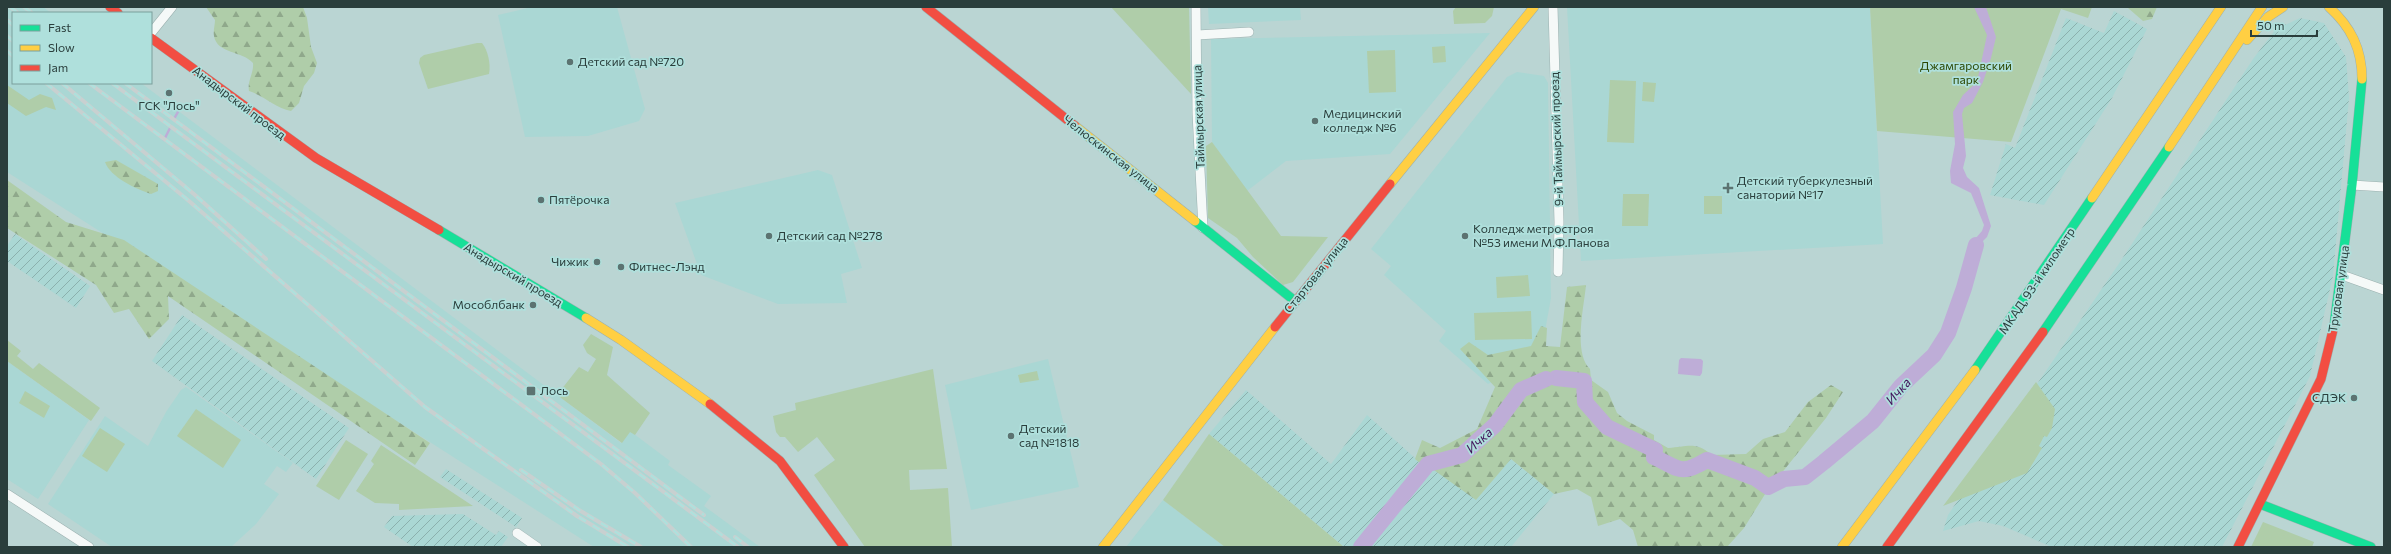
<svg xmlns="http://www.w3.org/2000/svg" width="2391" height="554" viewBox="0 0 2391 554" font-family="Commissioner,sans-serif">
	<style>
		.built { fill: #aad7d4 }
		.industrial { fill: url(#industrial-furrows) }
		.green { fill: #afcda9 }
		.forest { fill: url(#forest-firs) }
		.water { fill: #beadd7 }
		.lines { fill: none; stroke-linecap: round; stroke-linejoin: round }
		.stream { stroke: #beadd7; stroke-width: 2.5 }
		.river { stroke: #beadd7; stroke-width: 16 }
		.street-casing { stroke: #9cb1b0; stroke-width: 10 }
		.fast-casing { stroke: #9cb1b0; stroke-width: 10 }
		.slow-casing { stroke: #9cb1b0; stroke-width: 10 }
		.jam-casing { stroke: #9cb1b0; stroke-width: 10 }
		.street { stroke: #f5f9f8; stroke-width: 9 }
		.fast { stroke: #16e098; stroke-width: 9 }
		.slow { stroke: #ffcf43; stroke-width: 9 }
		.jam { stroke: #f24e42; stroke-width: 9 }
		.rail-casing { stroke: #c8d0d0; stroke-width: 4 }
		.rail { stroke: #afe0dc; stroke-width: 2.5; stroke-dasharray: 8; stroke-linecap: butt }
		.poi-dot { fill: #5c7371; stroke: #afe0dc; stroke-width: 1.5 }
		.labels { text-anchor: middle; stroke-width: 3.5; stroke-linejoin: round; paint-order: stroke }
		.poi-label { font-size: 12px; fill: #2a3e3c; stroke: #afe0dc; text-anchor: start }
		.park-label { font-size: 12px; fill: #2b4700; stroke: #afe0dc }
		.street-label { font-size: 12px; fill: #2a3e3c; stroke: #afe0dc }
		.water-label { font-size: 13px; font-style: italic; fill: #41135b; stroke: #afe0dc }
	</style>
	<defs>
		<pattern id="industrial-furrows" width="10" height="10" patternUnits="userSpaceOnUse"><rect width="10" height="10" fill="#aad7d4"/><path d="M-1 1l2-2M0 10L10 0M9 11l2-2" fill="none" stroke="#8bb0ad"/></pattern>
		<pattern id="forest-firs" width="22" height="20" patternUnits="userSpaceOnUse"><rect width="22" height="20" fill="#afcda9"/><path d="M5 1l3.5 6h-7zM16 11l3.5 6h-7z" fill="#8fa88b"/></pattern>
	</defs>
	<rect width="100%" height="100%" fill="#bad5d3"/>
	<g class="built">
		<polygon points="7,7 43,7 51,13 13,13 13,83 141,83 621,443 630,431 670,461 668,465 711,496 704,506 760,547 594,547 7,172"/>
		<polygon points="532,7 617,7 645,109 639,121 588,136 525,137 498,15"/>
		<polygon points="1208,7 1300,7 1301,20 1209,24"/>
		<polygon points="1567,7 1870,7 1883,244 1581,261"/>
		<polygon points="1490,33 1390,154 1286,161 1247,191 1212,142 1211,39"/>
		<polygon points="1517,72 1544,76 1548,83 1551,298 1540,358 1488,384 1439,341 1446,331 1384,275 1391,266 1371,249 1507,77"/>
		<polygon points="818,170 832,175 862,268 841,274 847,303 778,304 701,275 675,203"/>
		<polygon points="1048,359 1079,487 971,510 945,385"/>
		<polygon points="7,361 89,420 38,499 7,479"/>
		<polygon points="186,387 293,463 286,472 277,466 264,484 279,494 256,524 231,547 112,547 48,504 105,416 148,446 166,412 181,390"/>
		<polygon points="1163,500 1225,547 1126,547"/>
	</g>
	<g class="industrial">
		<polygon points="2114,11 2147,29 2112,98 2044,205 1990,195 2006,144 2015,148 2066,18 2104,33"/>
		<polygon points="2300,18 2324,23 2346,57 2349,98 2333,276 2310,376 2222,547 2052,547 2003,526 1979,521 1943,531 1948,515 2120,262 2253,59 2276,29"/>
		<polygon points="15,234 90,286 76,308 7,261 7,246"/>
		<polygon points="182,315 349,428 316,479 152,361"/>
		<polygon points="1246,390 1331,464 1367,415 1425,467 1358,547 1344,547 1209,434"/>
		<polygon points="1511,459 1554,494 1511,547 1368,547 1432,468"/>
		<polygon points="446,469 522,518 516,527 440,477"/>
		<polygon points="463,514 496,535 499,531 508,537 501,547 413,547 384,527 392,516"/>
	</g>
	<g class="green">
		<polygon points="1111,7 1189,7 1191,94"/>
		<polygon points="1456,7 1494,7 1492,16 1485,23 1454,24 1453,11"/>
		<polygon points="1870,7 2092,7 2088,18 2061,9 2011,142 1877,131"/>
		<path d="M477 43H482C488 50 491 65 489 74L428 89 419 63 420 58 424 55Z"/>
		<polygon points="1445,46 1446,62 1433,63 1432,47"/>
		<polygon points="1395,50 1396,92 1369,93 1367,51"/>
		<polygon points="1610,80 1636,81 1634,143 1607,142"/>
		<polygon points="1643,82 1656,83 1654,102 1642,101"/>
		<polygon points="7,85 29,100 40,94 52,98 56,110 46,107 26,116 7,103"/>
		<polygon points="1212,142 1281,236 1328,237 1293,282 1283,285 1253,257 1237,238 1208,218 1206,146"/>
		<polygon points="1623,194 1649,194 1648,226 1622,226"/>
		<rect x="1704" y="196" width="18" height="18"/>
		<polygon points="1528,275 1530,296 1497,298 1496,277"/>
		<polygon points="1531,311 1532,339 1475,340 1474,313"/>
		<polygon points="591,334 613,347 607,375 650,413 635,435 630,432 622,443 557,395 579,367 588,372 596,359 587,353 583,345"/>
		<polygon points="7,340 21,351 17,356 33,369 39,363 100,408 91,421 7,361"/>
		<polygon points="933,369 947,469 909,470 910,490 948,488 952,547 865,547 814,475 835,460 817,437 798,452 785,437 780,437 776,432 773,416 796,410 795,403"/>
		<polygon points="1037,371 1039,380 1020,383 1018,375"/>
		<polygon points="2036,382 2055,409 2052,428 2047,437 2044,436 2039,446 2042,448 2027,473 1943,506"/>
		<polygon points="25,391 50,406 44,418 19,403"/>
		<polygon points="196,409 241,440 223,468 177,436"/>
		<polygon points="100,428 125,444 107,472 82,456"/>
		<polygon points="1209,434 1344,547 1225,547 1163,500"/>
		<polygon points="346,440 368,454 339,500 316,486"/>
		<polygon points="381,445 473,506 399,510 399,504 375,503 356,491 374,464 371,461"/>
		<polygon points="2263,522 2314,542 2312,547 2251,547"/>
	</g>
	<g class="forest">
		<path d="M206 7H303L307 18 311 47 317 63 314 73 304 86 299 103 291 111C276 108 264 96 249 91 247 81 254 73 253 63 243 51 217 54 214 36 213 31 215 25 215 20Z"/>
		<polygon points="2157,7 2152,19 2143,21 2128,8"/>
		<path d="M116 160 158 184V191L151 194C136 189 110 177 105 162Z"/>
		<polygon points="7,180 66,222 124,240 430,443 415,465 168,296 169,319 149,339 129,309 114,313 96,285 7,228"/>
		<path d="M1586 285C1584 307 1573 353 1590 369L1591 380 1608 392 1617 413 1627 421 1654 435V440L1668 448C1688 447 1695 441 1712 455L1746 454 1763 439 1785 432 1808 402 1831 385 1843 392 1826 418 1767 491 1744 528 1727 547H1638L1633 530 1620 519 1598 526 1591 497 1577 489 1554 494 1511 459 1476 500 1431 468 1368 547H1358L1425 467 1415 459 1422 440 1440 448 1477 429 1495 387 1460 349 1469 342 1488 355 1531 346 1541 326 1547 328 1546 346 1560 347 1567 287Z"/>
	</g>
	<g class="water">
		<polygon points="1974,7 1986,7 1996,37 1991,58 1983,82 1972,103 1964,108 1962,114 1966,156 1963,168 1967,177 1979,188 1991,226 1987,237 1979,245 1971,267 1968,265 1975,239 1982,231 1984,225 1971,193 1951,183 1950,171 1955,144 1953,112 1963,95 1977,82 1987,35"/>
		<polygon points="1681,358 1701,359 1703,361 1702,373 1700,376 1678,374 1679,360"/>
	</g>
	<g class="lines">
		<g class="stream">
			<polyline points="174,119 179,110"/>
			<polyline points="164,140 171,126"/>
		</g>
		<g class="river">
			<path d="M1556 378 1584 381 1585 402 1607 427 1655 450 1654 457C1680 469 1680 476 1707 460L1755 478 1768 487 1784 479 1805 477 1824 462 1873 421 1901 386 1934 355 1948 333 1964 288 1976 245"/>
			<polyline points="1361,547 1428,464 1462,455 1495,425 1521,390 1546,379"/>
		</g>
		<g class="street-casing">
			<g id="street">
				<polyline points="1196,7 1197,113 1203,228"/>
				<polyline points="1553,7 1559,222 1558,272"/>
				<polyline points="151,33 172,7"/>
				<polyline points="1197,35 1249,32"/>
				<polyline points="2352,185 2384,187"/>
				<polyline points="2342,275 2384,290"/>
				<polyline points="7,494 89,547"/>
				<polyline points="517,533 537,547"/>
			</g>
		</g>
		<g class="fast-casing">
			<g id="fast">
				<polyline points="1195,221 1295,301"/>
				<polyline points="439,230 586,318"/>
				<polyline points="2334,326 2352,185 2362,79"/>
				<polyline points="2043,332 2169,147"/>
				<polyline points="1975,370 2092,198"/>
				<polyline points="2260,504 2371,547"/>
			</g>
		</g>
		<g class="slow-casing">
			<g id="slow">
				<path d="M2329 7C2351 27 2362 49 2362 79"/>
				<polyline points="2247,40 2268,17 2283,7"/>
				<polyline points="1075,126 1195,221"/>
				<polyline points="2169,147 2262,7"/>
				<polyline points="1390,184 1534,7"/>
				<polyline points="2092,198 2221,7"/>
				<polyline points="586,318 621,340 710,404"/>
				<polyline points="1103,547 1275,327"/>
				<polyline points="1842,547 1975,370"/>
			</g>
		</g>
		<g class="jam-casing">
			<g id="jam">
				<polyline points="110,7 118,13"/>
				<polyline points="926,7 1075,126"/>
				<polyline points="151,38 316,158 439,230"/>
				<polyline points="1275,327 1390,184"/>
				<polyline points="710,404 780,461 844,547"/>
				<polyline points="1887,547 2043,332"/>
				<polyline points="2238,547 2321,379 2334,326"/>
			</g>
		</g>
		<use href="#street" class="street"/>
		<use href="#fast" class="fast"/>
		<use href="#slow" class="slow"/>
		<use href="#jam" class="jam"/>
		<g class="rail-casing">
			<g id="rail">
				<polyline points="10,7 18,13"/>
				<polyline points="24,7 32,13"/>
				<polyline points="7,20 13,25"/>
				<polyline points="7,36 13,41"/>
				<polyline points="7,51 13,56"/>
				<polyline points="46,83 189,201 425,407 577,516 628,547"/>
				<polyline points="62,83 195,195 266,259"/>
				<polyline points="89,83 601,464 635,493 691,547"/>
				<polyline points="112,83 738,547"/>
				<polyline points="125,83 704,515"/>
				<polyline points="521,470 579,510 641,547"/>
				<polyline points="735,537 748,547"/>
			</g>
		</g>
		<use href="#rail" class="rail"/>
	</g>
	<g class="poi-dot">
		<circle cx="570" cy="62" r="4"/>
		<circle cx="169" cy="93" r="4"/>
		<circle cx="1315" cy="121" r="4"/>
		<path d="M1726 182h4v4h4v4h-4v4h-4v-4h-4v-4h4z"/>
		<circle cx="541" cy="200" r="4"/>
		<circle cx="769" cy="236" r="4"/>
		<circle cx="1465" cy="236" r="4"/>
		<circle cx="597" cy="262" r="4"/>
		<circle cx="621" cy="267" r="4"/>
		<circle cx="533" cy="305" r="4"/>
		<rect x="526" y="386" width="10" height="10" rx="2"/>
		<circle cx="2354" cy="398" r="4"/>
		<circle cx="1011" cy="436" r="4"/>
	</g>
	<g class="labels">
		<g class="poi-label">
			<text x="578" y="66">Детский сад №720</text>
			<text x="169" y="110" text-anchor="middle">ГСК "Лось"</text>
			<text x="1323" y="118">Медицинский<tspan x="1323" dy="14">колледж №6</tspan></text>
			<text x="1737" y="185">Детский туберкулезный<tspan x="1737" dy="14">санаторий №17</tspan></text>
			<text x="549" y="204">Пятёрочка</text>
			<text x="1473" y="233">Колледж метростроя<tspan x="1473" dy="14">№53 имени М.Ф.Панова</tspan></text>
			<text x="777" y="240">Детский сад №278</text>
			<text x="589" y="266" text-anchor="end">Чижик</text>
			<text x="629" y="271">Фитнес-Лэнд</text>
			<text x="525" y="309" text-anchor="end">Мособлбанк</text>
			<text x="540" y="395">Лось</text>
			<text x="2346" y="402" text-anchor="end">СДЭК</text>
			<text x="1019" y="433">Детский<tspan x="1019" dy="14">сад №1818</tspan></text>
		</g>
		<g class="park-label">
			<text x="1966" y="70">Джамгаровский<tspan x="1966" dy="14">парк</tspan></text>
		</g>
		<g class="street-label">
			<text transform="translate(239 103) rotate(37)" y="4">Анадырский проезд</text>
			<text transform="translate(1199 117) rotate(-92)" y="4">Таймырская улица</text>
			<text transform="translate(1557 139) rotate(-92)" y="4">9-й Таймырский проезд</text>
			<text transform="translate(1111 154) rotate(38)" y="4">Челюскинская улица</text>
			<text transform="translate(513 275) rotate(31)" y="4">Анадырский проезд</text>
			<text transform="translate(1316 275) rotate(-51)" y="4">Стартовая улица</text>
			<text transform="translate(2037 281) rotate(-56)" y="4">МКАД, 93-й километр</text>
			<text transform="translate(2339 289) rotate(-82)" y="4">Трудовая улица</text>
		</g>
		<g class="water-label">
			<text transform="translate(1898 391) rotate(-48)" y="5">Ичка</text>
			<text transform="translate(1479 440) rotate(-42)" y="5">Ичка</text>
		</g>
	</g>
	<rect width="2391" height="554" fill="none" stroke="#2a3e3c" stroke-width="16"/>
	<rect x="12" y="12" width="140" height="72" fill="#afe0dc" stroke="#7a9f9c"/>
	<rect x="20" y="25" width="20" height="6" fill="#16e098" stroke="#7a9f9c"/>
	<text x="48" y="32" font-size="12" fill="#2a3e3c">Fast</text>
	<rect x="20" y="45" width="20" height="6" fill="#ffcf43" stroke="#7a9f9c"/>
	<text x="48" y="52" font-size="12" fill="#2a3e3c">Slow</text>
	<rect x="20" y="65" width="20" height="6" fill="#f24e42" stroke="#7a9f9c"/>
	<text x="48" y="72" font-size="12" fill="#2a3e3c">Jam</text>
	<path d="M2251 30v6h66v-6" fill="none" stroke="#2a3e3c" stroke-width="2"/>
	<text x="2257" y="30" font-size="12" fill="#2a3e3c" stroke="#afe0dc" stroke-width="3" paint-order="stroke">50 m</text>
</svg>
